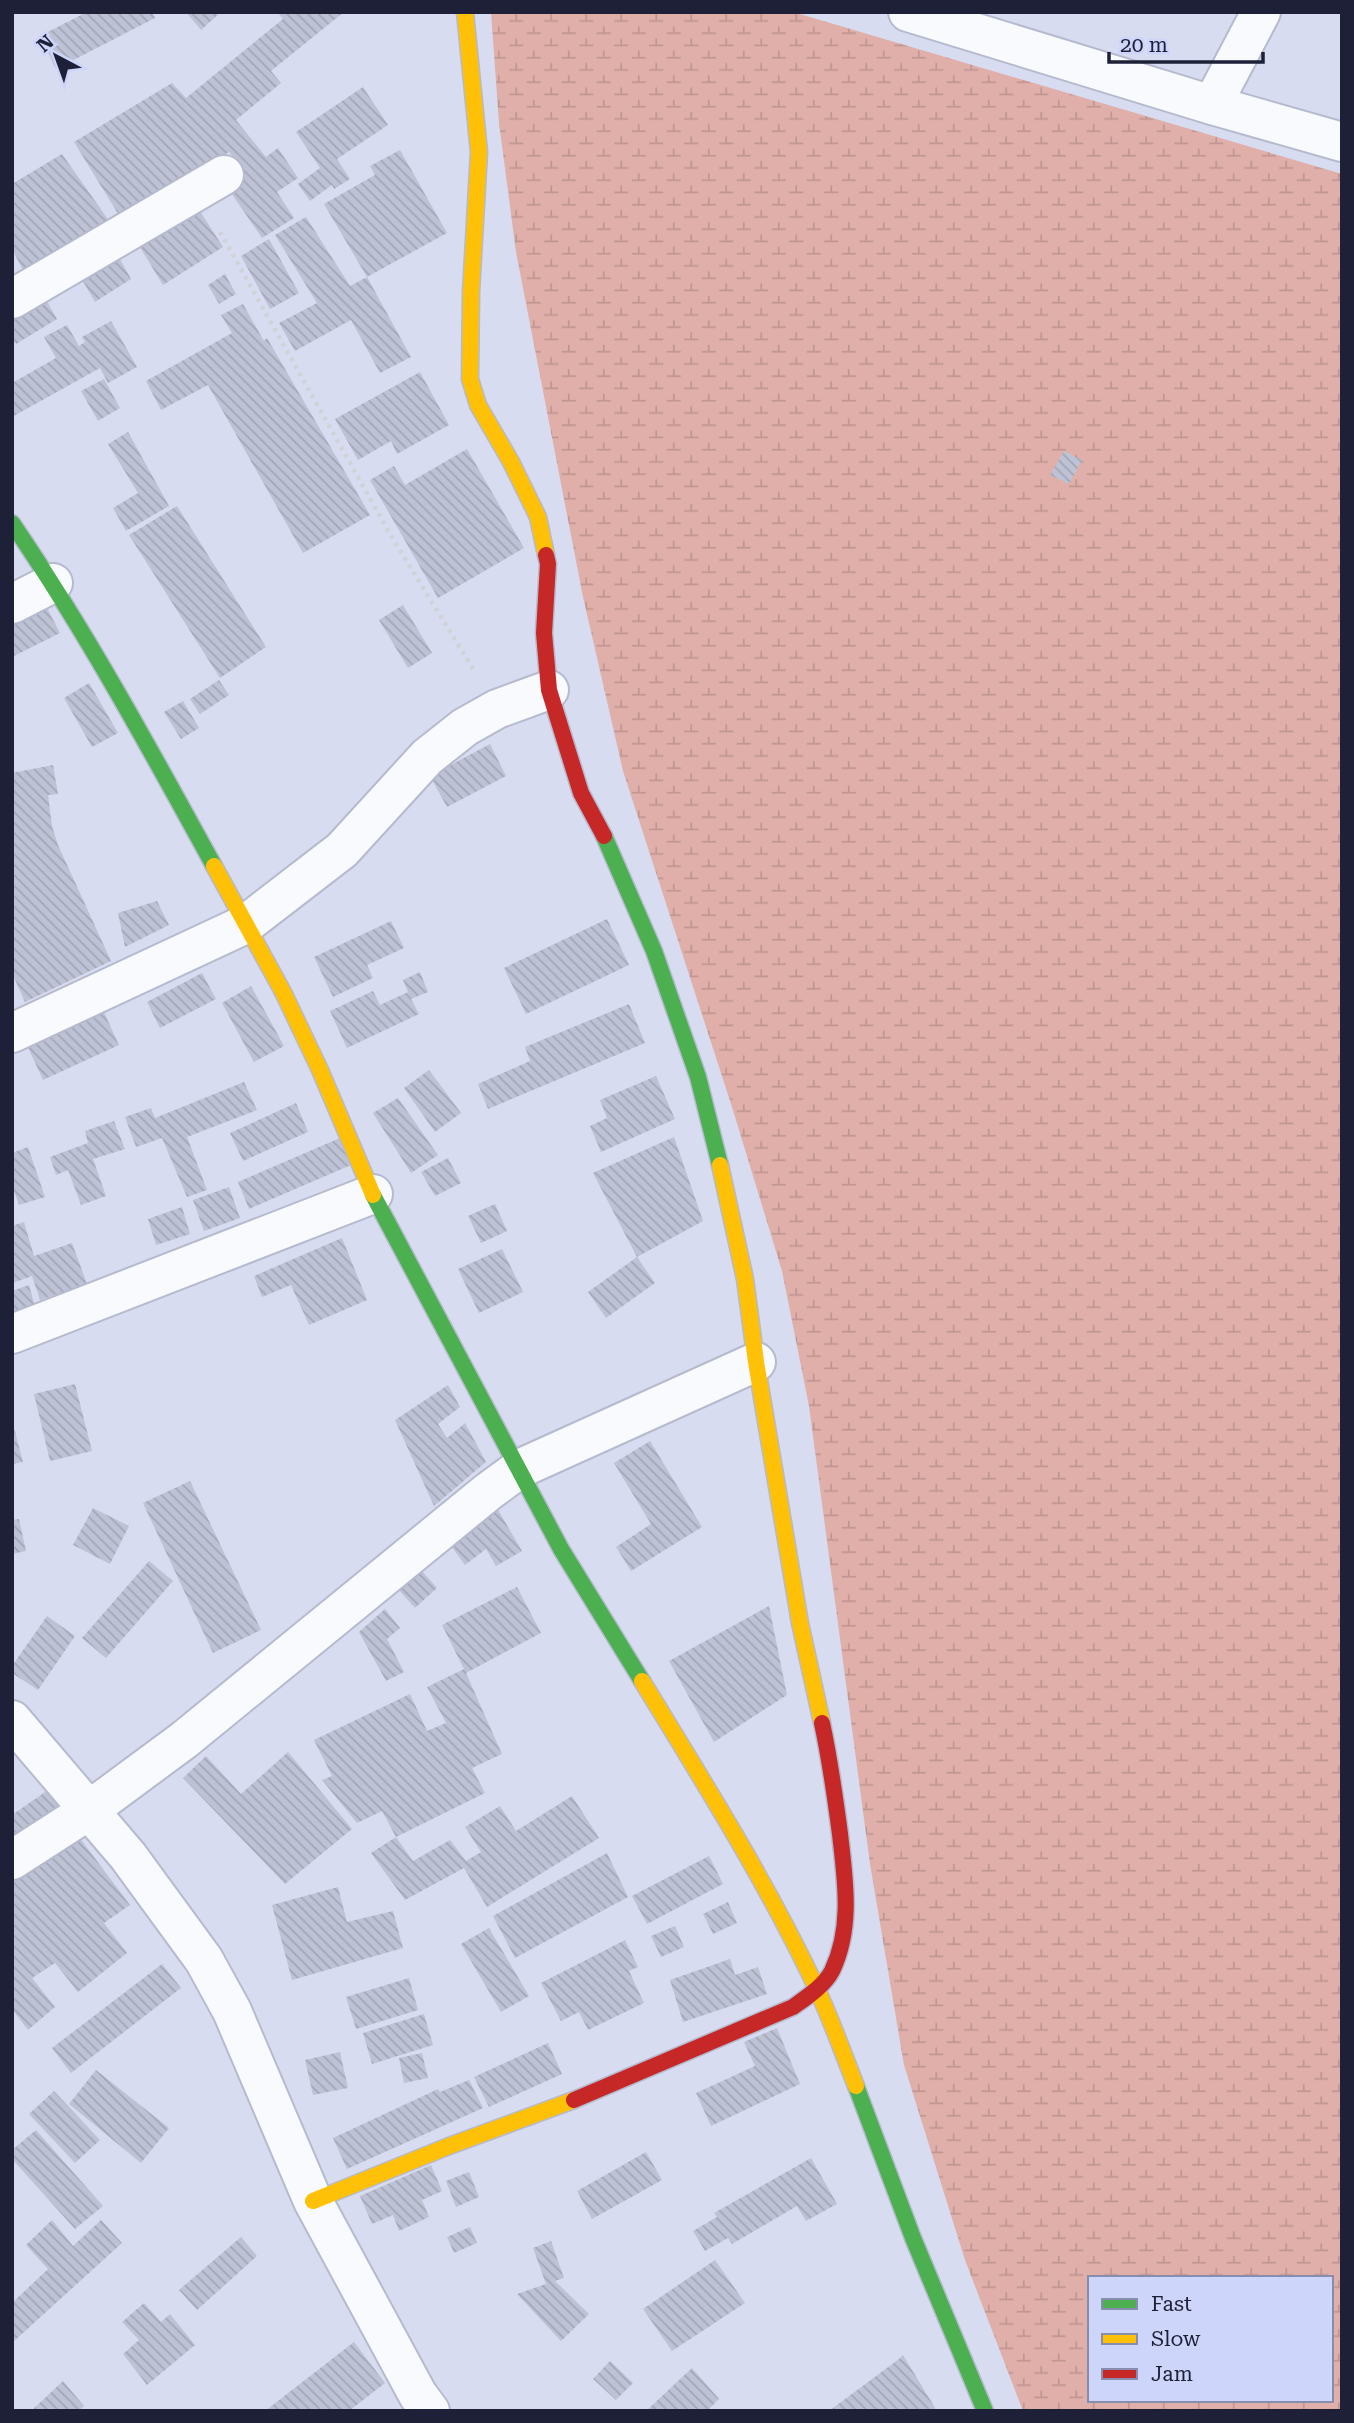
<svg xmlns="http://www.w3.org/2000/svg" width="1354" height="2423" viewBox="0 0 1354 2423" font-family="'Roboto Serif',serif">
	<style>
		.wetland { fill: url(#wetland-marsh); fill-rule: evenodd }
		.building { fill: url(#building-back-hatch) }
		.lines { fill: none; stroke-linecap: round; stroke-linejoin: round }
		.street-casing { stroke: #b6bace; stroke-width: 42 }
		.fast-casing { stroke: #b6bace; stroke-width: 19 }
		.slow-casing { stroke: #b6bace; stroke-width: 19 }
		.jam-casing { stroke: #b6bace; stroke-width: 19 }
		.path { stroke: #d1d2d8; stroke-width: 4.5; stroke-dasharray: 3.5 5; stroke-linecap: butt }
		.street { stroke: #f9fafd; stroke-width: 38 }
		.fast { stroke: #4caf50; stroke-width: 16 }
		.slow { stroke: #ffc107; stroke-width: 16 }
		.jam { stroke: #c62828; stroke-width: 16 }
	</style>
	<defs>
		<pattern id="wetland-marsh" width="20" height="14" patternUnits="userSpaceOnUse" patternTransform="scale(1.75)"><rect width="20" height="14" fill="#e0afa9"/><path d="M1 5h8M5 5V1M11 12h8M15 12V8" fill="none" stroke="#c09692"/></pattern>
		<pattern id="building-back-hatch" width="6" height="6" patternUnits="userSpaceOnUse" patternTransform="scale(1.75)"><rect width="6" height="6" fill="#bec2d5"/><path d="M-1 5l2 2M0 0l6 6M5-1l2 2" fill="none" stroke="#a3a6b7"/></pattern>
	</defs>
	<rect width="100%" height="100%" fill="#d8dcf0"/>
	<path class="wetland" d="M491 12H793L1342 174V2411H1023L965 2260 904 2065 870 1864 809 1406 782 1271 732 1107 623 771 583 597 516 252 499 123ZM1090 2278H1331V2400H1090Z"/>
	<g class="building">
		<polygon points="87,12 152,12 155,18 56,69 40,36"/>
		<polygon points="186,12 221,12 201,30"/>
		<polygon points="277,12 344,12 271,71 281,83 236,120 266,157 278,148 298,178 277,192 294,218 262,238 225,184 244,171 229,152 120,217 74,142 172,83 186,98 283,19"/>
		<polygon points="363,87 388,125 337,159 350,179 334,189 332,185 310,201 298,184 320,168 296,132"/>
		<polygon points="400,150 447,233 367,277 324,204 375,175 370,166"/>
		<polygon points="62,154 112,225 26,276 12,249 12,184"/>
		<polygon points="194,202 223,247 163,285 135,239"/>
		<polygon points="306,217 350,286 367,277 411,357 380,373 351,320 295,351 279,323 317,303 275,235"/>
		<polygon points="269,239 299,293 270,309 241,256"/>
		<polygon points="116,252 131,279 95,302 81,278"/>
		<polygon points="225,274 236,294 219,304 208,285"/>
		<polygon points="45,298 57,319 16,344 12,338 12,318"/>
		<polygon points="243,304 264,341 267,338 370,515 303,553 208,385 161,410 146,381 232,333 221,315"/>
		<polygon points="111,321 137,367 108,383 100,368 12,417 12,383 56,358 44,337 67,325 79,346 85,342 82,337"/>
		<polygon points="420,372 449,425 397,454 391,441 358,460 335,419"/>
		<polygon points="104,379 120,408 98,421 81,391"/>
		<polygon points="128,432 169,506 126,531 113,508 138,493 108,444"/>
		<polygon points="467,449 524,548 438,598 370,480 394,466 405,485"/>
		<polygon points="1064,451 1082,460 1069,484 1050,475"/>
		<polygon points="177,506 266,647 220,678 129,535"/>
		<polygon points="45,604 60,633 12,657 12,621"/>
		<polygon points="403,605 432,653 408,668 379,620"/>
		<polygon points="219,680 229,695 200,714 190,699"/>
		<polygon points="89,683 118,733 92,747 64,698"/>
		<polygon points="183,701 199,728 181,739 164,712"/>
		<polygon points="490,744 506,776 447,807 430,776"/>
		<polygon points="53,765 58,794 48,795 52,826 58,845 111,961 25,1002 12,973 12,773"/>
		<polygon points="157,901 169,925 125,947 118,913"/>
		<polygon points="607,919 629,965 526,1014 504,968"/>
		<polygon points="391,921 404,948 367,965 373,978 333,997 314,957"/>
		<polygon points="420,972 428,992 411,999 419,1014 347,1048 330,1011 373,991 380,1005 408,992 403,980"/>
		<polygon points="202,973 216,999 160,1028 147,1002"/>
		<polygon points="251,986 284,1046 254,1062 222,1003"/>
		<polygon points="629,1004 645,1043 488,1109 478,1084 530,1061 525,1047"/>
		<polygon points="102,1008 119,1045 43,1080 26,1043"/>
		<polygon points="429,1070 461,1113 435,1132 404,1088"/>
		<polygon points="656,1076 675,1119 601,1152 590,1126 607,1118 600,1100"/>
		<polygon points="244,1082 257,1110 187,1137 207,1190 187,1197 162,1138 136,1147 125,1117 151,1108 155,1118"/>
		<polygon points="398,1098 438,1155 411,1173 373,1113"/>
		<polygon points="296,1103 308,1132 243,1161 230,1133"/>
		<polygon points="114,1121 125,1149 93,1159 106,1196 81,1205 68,1170 56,1175 50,1157 88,1143 85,1131"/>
		<polygon points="674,1137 703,1221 637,1257 593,1173"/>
		<polygon points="340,1138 351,1165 249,1209 238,1182"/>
		<polygon points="28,1147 45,1197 19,1205 12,1185 12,1153"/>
		<polygon points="448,1158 461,1183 435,1196 421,1172"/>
		<polygon points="229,1187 240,1218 204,1231 193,1200"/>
		<polygon points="495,1204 507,1231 481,1243 468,1216"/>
		<polygon points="182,1207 190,1234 156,1245 148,1219"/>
		<polygon points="24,1222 34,1256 72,1243 87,1284 40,1300 32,1276 13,1283 12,1226"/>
		<polygon points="342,1238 367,1300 309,1325 291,1285 262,1297 254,1276"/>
		<polygon points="502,1249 523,1292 479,1313 458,1269"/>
		<polygon points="637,1257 655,1283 606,1318 588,1292"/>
		<polygon points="29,1285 35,1307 14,1314 12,1291"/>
		<polygon points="75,1384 92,1451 50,1461 34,1394"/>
		<polygon points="448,1385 460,1407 438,1424 447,1438 465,1423 486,1462 434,1506 395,1420"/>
		<polygon points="13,1424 23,1462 12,1464 12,1425"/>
		<polygon points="650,1441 702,1527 631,1571 616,1547 651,1524 614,1463"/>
		<polygon points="190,1481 261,1630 213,1653 143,1503"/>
		<polygon points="494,1503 522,1551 496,1566 486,1549 465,1565 449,1543"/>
		<polygon points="93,1508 129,1526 110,1564 73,1545"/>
		<polygon points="19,1519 26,1551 12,1554 12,1520"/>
		<polygon points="149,1561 173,1581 106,1658 82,1638"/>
		<polygon points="421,1570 437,1588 415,1608 399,1590"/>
		<polygon points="517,1587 541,1633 466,1673 502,1754 472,1768 485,1793 396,1837 382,1811 357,1823 322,1780 332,1776 314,1740 410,1694 427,1731 446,1723 427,1687 464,1669 442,1625"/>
		<polygon points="769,1606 787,1695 714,1742 669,1661"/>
		<polygon points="385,1609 400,1628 387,1639 404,1672 386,1681 359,1632"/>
		<polygon points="47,1616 75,1636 38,1690 12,1673 12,1666"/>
		<polygon points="288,1752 352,1829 285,1884 183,1778 206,1756 241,1794"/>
		<polygon points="48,1790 63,1810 12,1844 12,1815"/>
		<polygon points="572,1796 599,1838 487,1907 464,1868 405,1900 371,1853 396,1837 413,1861 450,1840 466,1861 481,1852 465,1827 500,1806 516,1831"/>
		<polygon points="76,1833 130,1905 104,1923 127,1953 78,1992 55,1963 32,1978 55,2007 28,2030 12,2009 12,1879"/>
		<polygon points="607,1853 628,1897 515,1958 493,1916"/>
		<polygon points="709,1856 723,1884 647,1924 632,1896"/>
		<polygon points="338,1887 347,1922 393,1911 403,1948 292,1980 272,1905"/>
		<polygon points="728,1902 737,1923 713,1934 703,1914"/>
		<polygon points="675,1926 684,1947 661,1957 651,1936"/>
		<polygon points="489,1928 529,1996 501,2012 461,1944"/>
		<polygon points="625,1940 638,1967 629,1971 644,2003 588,2030 579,2012 561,2021 541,1983"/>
		<polygon points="730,1959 735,1975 758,1967 767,1994 683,2022 670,1980"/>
		<polygon points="162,1964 181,1988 71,2073 52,2048"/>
		<polygon points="409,1978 418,2010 356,2029 346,1997"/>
		<polygon points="424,2014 433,2045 372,2064 363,2033"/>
		<polygon points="777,2028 800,2084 711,2126 696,2093 755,2066 744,2042"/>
		<polygon points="548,2043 562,2074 489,2107 474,2077"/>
		<polygon points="340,2052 348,2088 313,2095 305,2060"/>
		<polygon points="422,2053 428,2078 404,2083 399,2058"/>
		<polygon points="96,2070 169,2128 141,2163 69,2104"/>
		<polygon points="469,2080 483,2108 347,2169 333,2138 438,2089 440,2092"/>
		<polygon points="54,2091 100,2140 75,2163 29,2114"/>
		<polygon points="36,2130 103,2206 75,2229 12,2159 12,2150"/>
		<polygon points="646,2152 662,2180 592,2219 577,2191"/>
		<polygon points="811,2158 837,2204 806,2221 797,2206 732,2244 728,2238 705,2251 693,2231 717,2217 714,2213"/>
		<polygon points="431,2165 442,2191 422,2200 429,2217 399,2231 393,2215 372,2224 360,2196"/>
		<polygon points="469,2172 479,2197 456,2207 446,2181"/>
		<polygon points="52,2220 73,2246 101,2220 122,2243 12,2343 12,2303 48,2269 26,2245"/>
		<polygon points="470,2227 477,2243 454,2253 447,2237"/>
		<polygon points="241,2237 257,2256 197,2310 179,2290"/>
		<polygon points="551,2241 564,2278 555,2281 589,2314 561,2341 517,2294 546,2284 533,2248"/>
		<polygon points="715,2260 745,2303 672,2351 643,2309"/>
		<polygon points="144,2303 161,2322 170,2314 195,2345 147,2385 123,2354 139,2340 122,2322"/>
		<polygon points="354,2342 385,2383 349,2411 265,2411"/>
		<polygon points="903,2355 937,2411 829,2411 899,2359"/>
		<polygon points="610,2361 633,2383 616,2400 593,2379"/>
		<polygon points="692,2368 719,2399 707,2411 646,2411"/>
		<polygon points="63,2381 84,2406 79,2411 31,2411"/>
	</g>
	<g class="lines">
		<g class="street-casing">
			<g id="street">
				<polyline points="908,12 1212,105 1342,142"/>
				<polyline points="1212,105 1261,12"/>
				<polyline points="12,299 224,175"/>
				<polyline points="12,604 53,583"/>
				<polyline points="12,1033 246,924 342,850 427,757 465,727 497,709 549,690"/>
				<polyline points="12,1334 373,1194"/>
				<polyline points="12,1720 128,1856 204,1960 232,2011 313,2201 418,2395 430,2411"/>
				<polyline points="12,1860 88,1811 184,1740 489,1491 519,1469 756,1362"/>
			</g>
		</g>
		<g class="fast-casing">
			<g id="fast">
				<path d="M12 523C87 633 150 749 214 866"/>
				<polyline points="604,836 654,951 698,1077 720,1165"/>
				<polyline points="373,1195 561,1549 642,1681"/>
				<polyline points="856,2086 913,2238 985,2411"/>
			</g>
		</g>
		<g class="slow-casing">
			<g id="slow">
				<polyline points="465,12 479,152 471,292 470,379 478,405 511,462 538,517 546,555"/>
				<polyline points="214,866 283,992 320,1070 373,1195"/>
				<polyline points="720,1165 745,1279 756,1362 800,1623 822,1723"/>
				<path d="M642 1681C703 1781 766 1881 816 1987 831 2019 843 2053 856 2086"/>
				<polyline points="313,2201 449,2146 574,2100"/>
			</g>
		</g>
		<g class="jam-casing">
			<g id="jam">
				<polyline points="546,555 548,564 544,633 549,690 581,793 604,836"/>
				<path d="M574 2100 793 2007C807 1997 824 1986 832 1971 853 1927 845 1879 840 1834 835 1796 830 1760 822 1723"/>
			</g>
		</g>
		<polyline class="path" points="220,232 390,534 473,669"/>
		<use href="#street" class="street"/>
		<use href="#fast" class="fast"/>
		<use href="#slow" class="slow"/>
		<use href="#jam" class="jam"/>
	</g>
	<rect width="1354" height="2423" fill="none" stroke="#1d2037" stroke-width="28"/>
	<rect x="1088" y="2276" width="245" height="126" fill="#ced5fa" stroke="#878dac" stroke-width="2"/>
	<rect x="1102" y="2299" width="35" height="10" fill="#4caf50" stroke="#878dac" stroke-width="2"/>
	<text x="1151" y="2311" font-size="21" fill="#1d2037">Fast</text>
	<rect x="1102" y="2334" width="35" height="10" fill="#ffc107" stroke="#878dac" stroke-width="2"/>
	<text x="1151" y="2346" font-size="21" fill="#1d2037">Slow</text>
	<rect x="1102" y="2369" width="35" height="10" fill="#c62828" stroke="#878dac" stroke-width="2"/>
	<text x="1151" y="2381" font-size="21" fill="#1d2037">Jam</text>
	<g transform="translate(56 56) rotate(319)" stroke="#ced5fa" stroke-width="5" paint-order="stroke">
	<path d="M0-5L12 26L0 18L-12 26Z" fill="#1d2037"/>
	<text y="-10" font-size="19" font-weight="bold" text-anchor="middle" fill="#1d2037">N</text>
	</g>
	<path d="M1109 52v10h154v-10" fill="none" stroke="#1d2037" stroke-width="3.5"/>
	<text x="1120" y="52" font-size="21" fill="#1d2037" stroke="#ced5fa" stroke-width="5" paint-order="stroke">20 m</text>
</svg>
